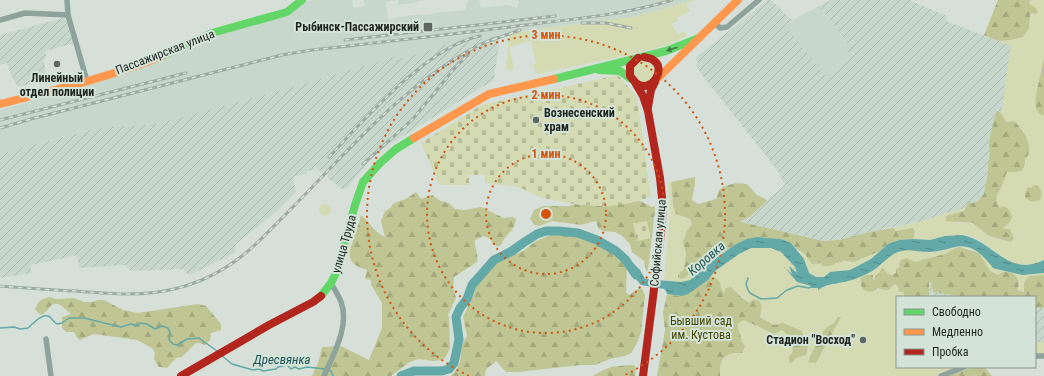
<svg xmlns="http://www.w3.org/2000/svg" width="1044" height="376" viewBox="0 0 1044 376" font-family="'Roboto Condensed',sans-serif">
	<style>
		.built { fill: #c7d7cb }
		.industrial { fill: url(#industrial-furrows) }
		.grass { fill: #d4dab1; fill-rule: evenodd }
		.forest { fill: url(#forest-firs) }
		.wetland { fill: url(#wetland-marsh) }
		.cemetery { fill: url(#cemetery-stones) }
		.water { fill: url(#water-ripples) }
		.lines { fill: none; stroke-linecap: round; stroke-linejoin: round }
		.stream { stroke: #62a9a8; stroke-width: 1.5 }
		.river { stroke: #62a9a8; stroke-width: 9 }
		.street { stroke: #8ea39c; stroke-width: 5.5 }
		.fast { stroke: #63d668; stroke-width: 8 }
		.slow { stroke: #ff974d; stroke-width: 8 }
		.jam { stroke: #b3261e; stroke-width: 8 }
		.rail-casing { stroke: #9daaa3; stroke-width: 3 }
		.rail { stroke: #d3e3d7; stroke-width: 1.5; stroke-dasharray: 4.5; stroke-linecap: butt }
		.oneway { fill: #417d44 }
		.ring { fill: none; stroke: #d4540e; stroke-width: 2; stroke-dasharray: 2 4 }
		.poi-dot { fill: #5f6661; stroke: #d3e3d7; stroke-width: 1.5 }
		.labels { text-anchor: middle; stroke-width: 4; stroke-linejoin: round; paint-order: stroke }
		.poi-label { font-size: 12px; font-weight: bold; fill: #1f2420; stroke: #d3e3d7; text-anchor: end }
		.street-label { font-size: 12px; fill: #1f2420; stroke: #d3e3d7 }
		.park-label { font-size: 12px; fill: #454600; stroke: #d3e3d7 }
		.water-label { font-size: 13px; font-style: italic; fill: #1f5555; stroke: #d3e3d7 }
		.centre { fill: #d4540e; stroke: #d3e3d7; stroke-width: 2 }
		.ring-label { font-size: 12px; text-anchor: middle; font-weight: bold; fill: #d4540e; stroke: #d3e3d7; stroke-width: 4; stroke-linejoin: round; paint-order: stroke }
	</style>
	<defs>
		<pattern id="industrial-furrows" width="10" height="10" patternUnits="userSpaceOnUse"><rect width="10" height="10" fill="#c7d7cb"/><path d="M-1 1l2-2M0 10L10 0M9 11l2-2" fill="none" stroke="#aab8ae"/></pattern>
		<pattern id="forest-firs" width="22" height="20" patternUnits="userSpaceOnUse"><rect width="22" height="20" fill="#c0c693"/><path d="M5 1l3.5 6h-7zM16 11l3.5 6h-7z" fill="#a5aa7e"/></pattern>
		<pattern id="wetland-marsh" width="20" height="14" patternUnits="userSpaceOnUse"><rect width="20" height="14" fill="#d4dab1"/><path d="M1 5h8M5 5V1M11 12h8M15 12V8" fill="none" stroke="#b6bb98"/></pattern>
		<pattern id="cemetery-stones" width="16" height="16" patternUnits="userSpaceOnUse"><rect width="16" height="16" fill="#d4dab1"/><path d="M2 7V4a2 2 0 0 1 4 0v3zM10 15v-3a2 2 0 0 1 4 0v3z" fill="#b6bb98"/></pattern>
		<pattern id="water-ripples" width="26" height="14" patternUnits="userSpaceOnUse"><rect width="26" height="14" fill="#62a9a8"/><path d="M2 4q2-2 4 0t4 0M15 11q2-2 4 0t4 0" fill="none" stroke="#508988"/></pattern>
	</defs>
	<rect width="100%" height="100%" fill="#d6e0d9"/>
	<g class="built">
		<polygon points="312,0 352,0 353,8 365,6 364,0 425,0 418,1 418,2 398,5 398,0 386,2 388,19 420,14 421,15 433,14 433,13 466,10 466,3 468,3 468,0 479,0 481,8 508,5 517,8 519,0 692,0 663,9 632,17 529,30 519,32 498,39 499,43 494,78 492,81 382,149 369,161 346,189 342,189 328,178 328,175 326,174 325,175 314,166 408,71 400,55 286,89 156,124 108,127 100,129 99,127 0,154 0,110 100,82 202,40"/>
		<polygon points="819,6 849,45 847,58 825,75 808,53 806,54 784,25"/>
	</g>
	<g class="industrial">
		<polygon points="768,0 771,0 792,20 785,25 806,53 808,53 825,75 847,58 849,45 819,6 831,0 909,0 947,16 946,21 1012,46 991,184 977,205 949,212 923,221 870,232 838,240 823,241 741,222 785,185 777,170 702,75 696,66 698,62 695,58"/>
		<polygon points="67,17 75,43 45,51 46,56 44,60 47,80 18,87 11,75 7,63 0,65 0,35"/>
		<polygon points="496,36 499,43 494,78 492,81 382,149 369,161 346,189 342,189 328,178 328,175 326,174 325,175 314,166 314,170 307,171 307,173 293,177 296,192 277,211 236,244 235,252 234,253 192,274 189,275 183,269 131,271 125,265 79,268 77,255 31,265 31,273 0,278 0,154 100,127 100,129 108,127 156,124 286,89 400,55 402,59 461,40 464,41"/>
		<polygon points="929,282 931,282 933,292 965,297 929,297"/>
		<polygon points="1035,307 1044,308 1044,342 1035,342"/>
	</g>
	<g class="grass">
		<polygon points="692,0 696,0 686,4 690,11 677,18 678,20 671,24 678,35 684,31 687,36 664,46 628,55 538,74 535,71 533,65 536,64 531,41 509,47 514,69 509,70 506,68 509,35 519,32 632,17 663,9"/>
		<path d="M1032 0H1044V59L1040 71V80L1037 90 1042 116H1044V260C1009 277 999 247 972 237 955 231 945 239 929 241 924 241 919 239 913 239L915 231 913 228 896 231 893 228 923 221 949 212 966 208 964 211 946 216 959 223H973L989 236 1003 241 1005 229 1003 228 996 197 998 190 1002 187V182L1007 171C1011 172 1018 173 1022 170 1025 167 1025 164 1025 161 1026 155 1026 160 1028 155 1033 143 1022 128 1014 121L1007 122 1004 120 1002 114 1006 77 1011 46 999 41 1010 40 1029 28 1030 15 1032 13 1029 1Z"/>
		<circle cx="644" cy="72" r="11"/>
		<path d="M668 182H671L673 205 683 218 690 219 692 224 687 231 683 242 686 253 684 269 678 275V278L683 279 689 274 690 269 706 261 709 263C703 267 699 274 693 279 685 285 673 281 664 280L670 214Z"/>
		<circle cx="325" cy="210" r="6"/>
		<path d="M964 246C975 249 981 254 989 262 991 265 992 267 996 269L1023 275 1044 273V275C1029 276 1023 275 1024 292L1017 290V277C1011 272 1005 272 998 275 983 272 985 247 960 247 955 247 953 251 949 253 942 256 923 261 916 261 914 262 911 260 910 260L900 267 896 273 892 275 888 274 884 269 876 275 874 280 861 278 860 282 863 290 892 288 895 284 898 285V288L905 295V297H897V367H956L936 376H720C718 351 737 355 741 339 742 333 737 330 738 324L744 320 774 334 782 330 792 336 793 351 789 357 792 363 796 358 806 355 808 346 802 331 774 325 760 316 762 306 754 299 750 304 747 302 744 297 734 291 725 293 717 279 711 277 715 271 739 254 748 249 757 247 771 248 781 252 795 267 797 271 791 266 789 272 787 269C797 283 795 281 811 286L810 287 823 288 830 284 852 280 874 269 889 256 900 251 910 249 921 252H937L955 247ZM838 317H841L808 362 822 334 833 324Z"/>
		<path d="M799 251H801L805 254 811 263 813 264 821 263 833 265C839 260 845 263 852 262 862 261 870 253 880 251L871 259 850 270 828 273 824 277H816L809 273 806 264Z"/>
		<polygon points="1035,342 1044,342 1044,353 1035,354"/>
	</g>
	<g class="forest">
		<polygon points="998,0 1032,0 1029,1 1030,5 1035,7 1038,12 1036,14 1032,13 1030,15 1029,28 1023,37 1010,40 999,41 984,35"/>
		<path d="M1044 59V116C1030 112 1037 91 1039 81 1041 73 1041 68 1044 59Z"/>
		<path d="M998 111C1003 114 1003 119 1007 122L1014 121C1022 128 1033 144 1028 155 1026 160 1026 155 1025 161 1025 164 1025 167 1022 170 1018 173 1011 172 1007 172 1005 176 1003 184 1001 188 996 194 995 199 999 207H1006C1016 215 1012 221 1003 228L1005 229H1010L1014 239 1010 242 989 236 973 223 946 221V216L964 211 969 201 972 203 977 202 984 194 988 173V164L990 153 989 141 996 112Z"/>
		<path d="M695 177V184L692 200 698 204 716 199 719 190C728 184 735 182 747 184L757 195 764 198 767 201 749 217 741 221V222L823 241 838 240 870 232 893 228 896 231 913 228 915 231 913 239 899 240 888 244 880 251 854 262 845 261 836 263 833 265 827 266H822L821 263 813 264 811 263 805 254 801 251H799L791 243 781 239 757 237 736 244 709 263 706 261 690 269V274L683 279 678 278V275L684 269 686 253 683 242 687 231 692 224 690 219 676 214 673 205 671 182Z"/>
		<path d="M1034 185C1042 186 1043 194 1040 200L1032 202 1025 198V193L1028 187 1031 188Z"/>
		<path d="M416 192 421 199 432 195 441 201 449 203 455 209 465 210 481 207 504 218 513 217 516 219C515 228 509 233 504 239 502 241 503 243 501 245 498 247 497 246 494 245L490 239 484 236 475 240C474 247 479 254 477 262L454 277 453 287 456 298 448 315 449 318 450 348 445 358 441 360 433 361 418 359 410 362 391 376H312L318 363 322 347 341 346 369 360 382 328V303L371 285V280L365 279 367 270C354 266 346 261 351 246 353 242 353 241 353 237L356 232 361 215C369 222 375 233 385 237L381 221 385 211 390 208 394 203 406 199Z"/>
		<polygon points="640,201 652,207 655,206 655,210 648,270 646,271 644,261 632,252 630,244 622,236 615,232 603,231 598,228 596,221 581,225 552,221 539,226 535,225 530,219 534,210 543,206 570,206 575,204 606,206"/>
		<path d="M553 234 573 235 586 239 600 245 620 257 627 267 626 292 629 295 639 288 642 289 645 295 641 332 636 345 631 353 625 356 610 359 595 365H581L518 372H506L496 361C490 369 486 364 485 376H450C467 364 456 349 467 336L463 317 474 294 476 286 480 280 499 261 523 251 536 241Z"/>
		<path d="M960 247 979 253 990 271 998 275C1009 266 1023 277 1017 290L1024 292C1023 275 1029 276 1044 275V308L1035 307V297H965L933 292 931 282H929V297H905L903 292H899L898 286 895 284 889 290H884L878 288C870 296 858 290 861 278L866 275H873V279L874 280 876 275 879 273 882 268 884 269 888 274 892 275 896 273V269L900 267 899 264 901 260 906 258 915 262 945 254 956 248Z"/>
		<path d="M711 277 717 279 720 282 721 287 724 293 726 288 731 287C733 290 746 301 749 303L754 299 759 301 762 306 760 317 774 325 783 323 802 331 808 346 806 355 796 358 792 363 789 362V357L793 351 791 336 782 330 774 334 744 320 738 324C737 330 742 334 741 341L745 346 742 353C725 352 719 358 720 376H657L665 330 663 313 667 294 679 296 708 280Z"/>
		<path d="M50 297 55 299 74 298 84 302H92L98 300H104L123 310 138 313 198 304 206 306 221 324V330L211 333 210 340 205 345 200 343H196L182 357 176 358 167 368 159 367 154 359 155 353 152 348 137 340 94 334 80 340 77 338 74 332H66L62 328V317L71 314C64 308 56 298 49 308 46 312 45 313 41 315L35 309C39 300 41 299 50 297Z"/>
		<path d="M838 317H841L816 363 808 362C813 352 821 327 833 324Z"/>
		<path d="M629 365H634L636 368 635 376H593C595 374 609 367 612 367 616 366 623 366 629 365Z"/>
		<polygon points="973,367 985,368 992,376 947,376"/>
	</g>
	<path class="wetland" d="M782 260 789 265V261C793 263 797 269 797 274L792 270 791 266 793 274 785 268 782 271 780 269H778V273H776L775 271H773L772 266 775 265 780 266 782 264Z"/>
	<g class="cemetery">
		<path d="M618 75 637 97 651 196C618 212 575 206 540 197 532 194 525 189 517 187 507 185 496 184 486 183L485 175H469V185H440L421 143 482 105Z"/>
		<polygon points="647,221 651,238 637,241 633,223"/>
	</g>
	<path class="water" d="M962 235C995 241 1007 278 1044 260V273L1023 275 996 269 993 268C984 256 972 243 955 247 946 249 938 252 928 252 917 252 909 248 898 252 890 255 885 261 879 266 872 272 863 276 855 279 842 284 829 282 818 290V288H808L811 286 797 282 786 269 792 274 789 266 797 273 795 267 781 252 771 248H751L739 254 715 271 708 280 688 294 682 296 667 294 666 291 664 289 641 285 627 269 632 262 640 270 645 279 681 282 690 280 705 266 736 244 747 239 757 237 781 239 791 243 804 259 809 273 816 277H824L830 272 850 270 871 259 888 244 899 240 913 239 930 240 945 236Z"/>
	<g class="lines">
		<g class="stream">
			<polyline points="748,278 746,284 748,290 750,293 761,299 777,298 787,290 798,286 809,288"/>
			<path d="M0 328 14 327 20 329 28 328C33 324 42 312 50 317 52 319 54 322 57 324L62 323 69 318H84L121 327 131 324 137 326 140 323 147 324 155 329 162 326 168 328 170 333 169 340 173 344 177 345 187 339 199 338 217 351"/>
			<polyline points="221,355 232,364 253,370 259,369 263,371 276,369 278,367 287,365 291,369 295,367 299,369 307,367 325,369"/>
			<polyline points="328,370 331,371 333,376"/>
		</g>
		<polyline class="river" points="401,376 414,371 442,371 449,369 454,363 459,339 456,317 460,308 467,299 472,285 494,260 512,251 523,243 537,234 546,231 559,231 578,233 597,240 616,251 625,259 636,275"/>
		<g class="street">
			<polyline points="67,0 68,15 87,81"/>
			<polyline points="0,20 25,13 68,15"/>
			<polyline points="715,23 720,28 727,27 759,0"/>
			<polyline points="46,339 51,376"/>
			<polyline points="1035,356 1044,356"/>
			<path d="M324 376C333 355 350 326 341 302 339 296 334 289 331 283"/>
			<polyline points="941,376 964,367"/>
		</g>
		<g class="fast">
			<polyline points="162,56 212,33 287,12 302,0"/>
			<polyline points="599,70 620,71 631,79"/>
			<polyline points="554,79 666,51 699,38"/>
			<polyline points="321,296 331,283 337,271 355,205 363,182 380,163 396,149 414,138"/>
		</g>
		<g class="slow">
			<polyline points="658,78 738,0"/>
			<path d="M0 104C54 90 110 77 162 56"/>
			<polyline points="414,138 489,94 554,79"/>
		</g>
		<g class="jam">
			<path d="M638 58 630 66V76C632 78 634 81 636 83 650 95 668 69 653 60 651 58 647 58 644 57"/>
			<polyline points="636,84 643,96 648,111 660,178 663,207 661,234 643,376"/>
			<polyline points="648,107 651,90 655,82"/>
			<polyline points="181,376 269,325 313,302 321,296"/>
		</g>
		<g class="rail-casing">
			<g id="rail">
				<polyline points="582,23 606,23 631,28"/>
				<polyline points="345,40 555,16"/>
				<polyline points="492,40 520,30"/>
				<polyline points="0,120 186,73"/>
				<path d="M0 128 31 119 282 55 312 50C389 41 465 33 541 23 585 18 630 13 672 0"/>
				<path d="M329 157C365 119 428 46 480 36"/>
				<polyline points="363,164 412,120 454,69 468,55"/>
				<path d="M0 286C25 288 50 290 75 291 110 294 144 297 178 288 201 282 223 271 242 256 255 246 266 234 277 223 332 169 380 109 444 66 461 55 478 44 497 38"/>
			</g>
		</g>
		<use href="#rail" class="rail"/>
	</g>
	<defs><path id="oneway-solid" d="M-6-.8H1V-3.2L6.5 0L1 3.2V.8H-6Z"/></defs>
	<use class="oneway" href="#oneway-solid" transform="translate(672 49) rotate(162)"/>
	<g class="ring">
		<circle cx="546" cy="214" r="60"/>
		<circle cx="546" cy="214" r="119"/>
		<path d="M469 376A179 179 0 1 1 623 376"/>
	</g>
	<g class="poi-dot">
		<rect x="423" y="22" width="10" height="10" rx="2"/>
		<circle cx="57" cy="64" r="4"/>
		<circle cx="536" cy="120" r="4"/>
		<circle cx="863" cy="340" r="4"/>
	</g>
	<g class="labels">
		<g class="poi-label">
			<text x="419" y="31">Рыбинск-Пассажирский</text>
			<text x="57" y="82" text-anchor="middle">Линейный<tspan x="57" dy="14">отдел полиции</tspan></text>
			<text x="544" y="117" text-anchor="start">Вознесенский<tspan x="544" dy="14">храм</tspan></text>
			<text x="855" y="344">Стадион "Восход"</text>
		</g>
		<g class="street-label">
			<text transform="translate(165 52) rotate(-21)" y="4">Пассажирская улица</text>
			<text transform="translate(658 243) rotate(-85)" y="4">Софийская улица</text>
			<text transform="translate(344 244) rotate(-74)" y="4">улица Труда</text>
		</g>
		<g class="park-label">
			<text x="701" y="325">Бывший сад<tspan x="701" dy="14">им. Кустова</tspan></text>
		</g>
		<g class="water-label">
			<text transform="translate(706 258) rotate(-41)" y="5">Коровка</text>
			<text x="282" y="364">Дресвянка</text>
		</g>
	</g>
	<circle cx="546" cy="214" r="6" class="centre"/>
	<g class="ring-label">
		<text x="546" y="39">3 мин</text>
		<text x="546" y="99">2 мин</text>
		<text x="546" y="158">1 мин</text>
	</g>
	<rect x="896" y="296" width="140" height="72" fill="#d3e3d7" stroke="#8b978e"/>
	<rect x="904" y="309" width="20" height="6" fill="#63d668" stroke="#8b978e"/>
	<text x="932" y="316" font-size="12" fill="#1f2420">Свободно</text>
	<rect x="904" y="329" width="20" height="6" fill="#ff974d" stroke="#8b978e"/>
	<text x="932" y="336" font-size="12" fill="#1f2420">Медленно</text>
	<rect x="904" y="349" width="20" height="6" fill="#b3261e" stroke="#8b978e"/>
	<text x="932" y="356" font-size="12" fill="#1f2420">Пробка</text>
</svg>
